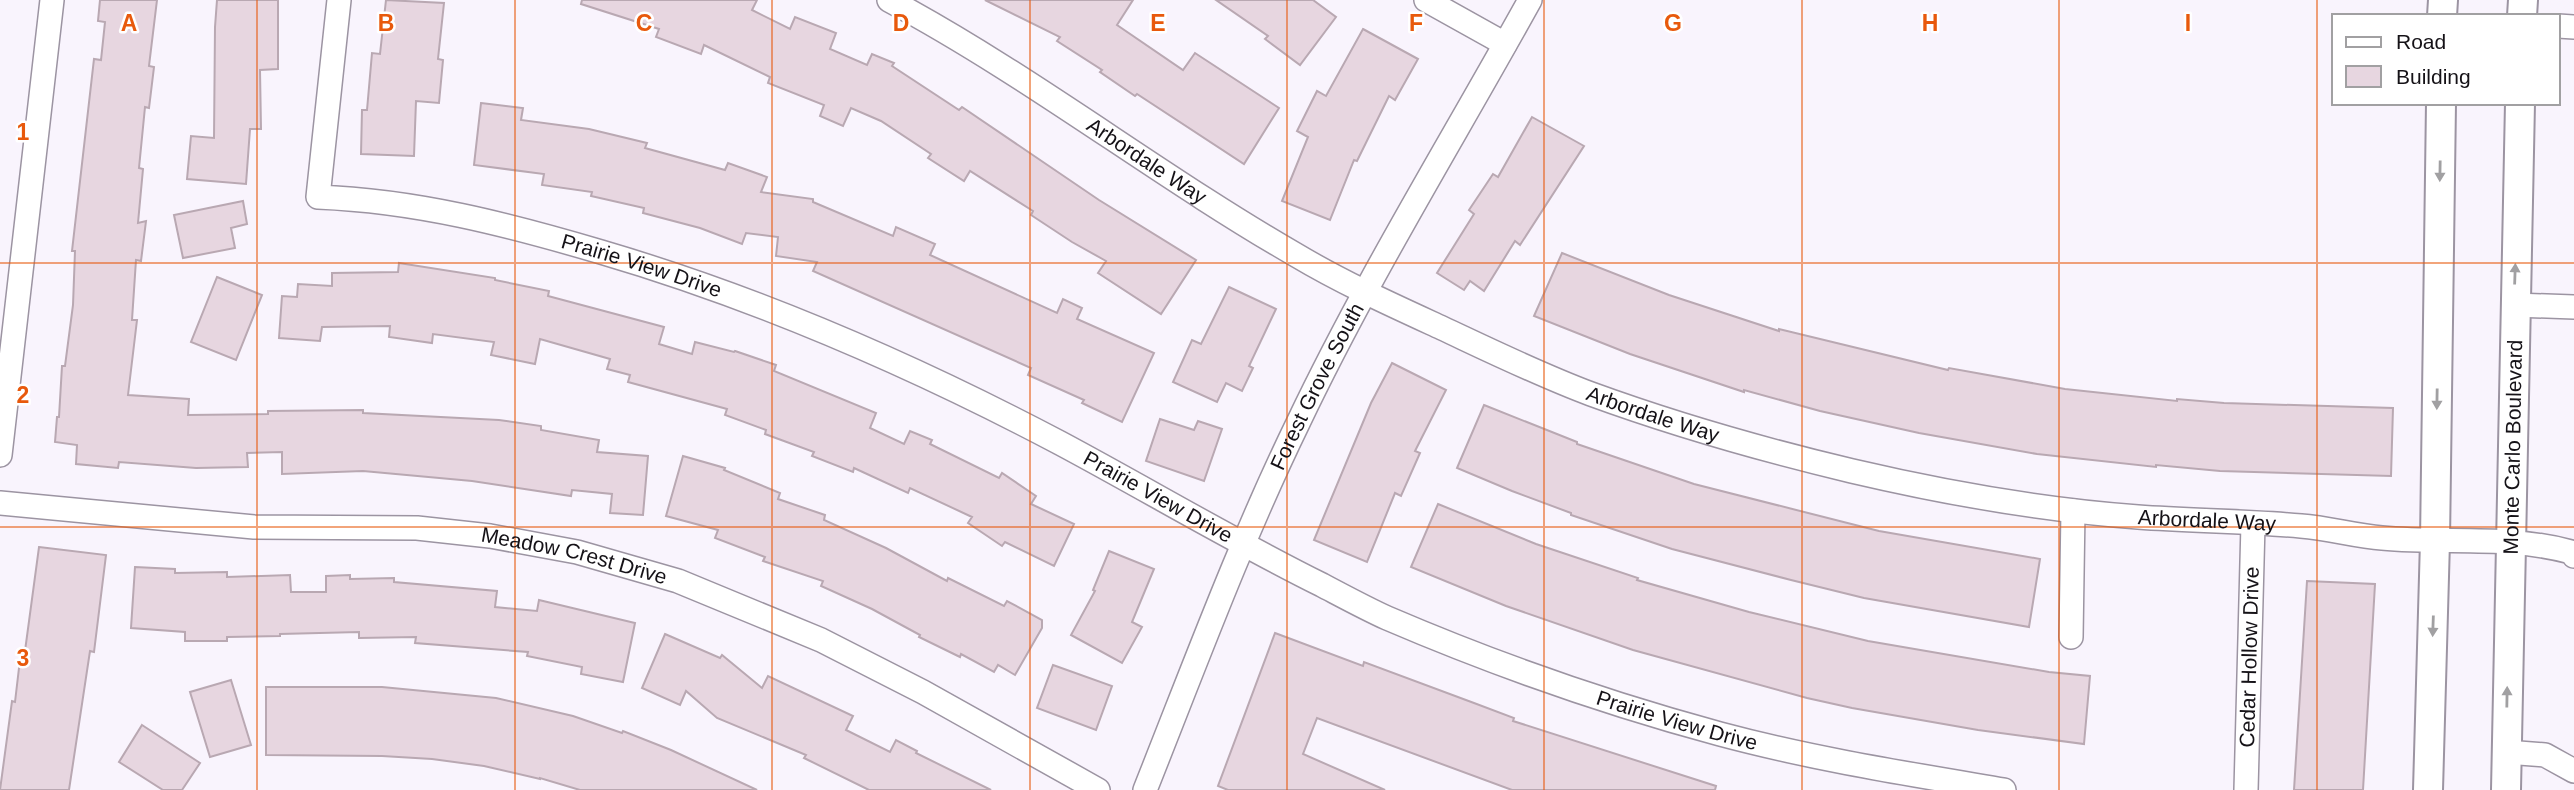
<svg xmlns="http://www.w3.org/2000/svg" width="2574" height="790" viewBox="0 0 2574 790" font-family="Arial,sans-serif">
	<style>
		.building { fill: #e7d6e0; stroke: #b9a8b2; stroke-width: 2 }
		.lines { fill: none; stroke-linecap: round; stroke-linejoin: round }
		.minor-casing { stroke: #9c94a2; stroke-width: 26 }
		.major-casing { stroke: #9c94a2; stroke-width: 32 }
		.minor { stroke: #fff; stroke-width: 23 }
		.major { stroke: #fff; stroke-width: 28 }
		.oneway { fill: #a1a0a2 }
		.grid { fill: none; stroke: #e8590c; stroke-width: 2; stroke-opacity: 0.55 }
		.labels { text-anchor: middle; stroke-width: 5; stroke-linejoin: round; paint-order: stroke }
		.street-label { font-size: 21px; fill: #151217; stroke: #fff }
		.grid-label { font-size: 23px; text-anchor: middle; font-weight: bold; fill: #e8590c; stroke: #fff; stroke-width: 5; stroke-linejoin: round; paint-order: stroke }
	</style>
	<rect width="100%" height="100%" fill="#f9f4fd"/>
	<g class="building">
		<polygon points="100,0 157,0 149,66 154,67 149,108 145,107 139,168 143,169 138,223 146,221 141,261 136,260 132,320 137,320 128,395 189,399 188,415 268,414 268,411 363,410 363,413 499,420 541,426 541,430 599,440 597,452 648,456 643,515 610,513 612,494 572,490 571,496 472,481 363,471 282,474 282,452 247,453 248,467 196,468 119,462 118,468 76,464 77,445 55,442 57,417 59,417 62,366 65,366 73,305 75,251 72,251 94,59 101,60 105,22 98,21"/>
		<polygon points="217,0 278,0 278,69 260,70 261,129 250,129 246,184 187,179 191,136 214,138 215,27"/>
		<polygon points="386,0 444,3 438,59 443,60 439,103 416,101 414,156 361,154 362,110 367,110 372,53 380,54"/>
		<polygon points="582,0 757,0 752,10 790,29 795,17 836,33 830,49 867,65 872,54 894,63 892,66 959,110 962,107 1099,200 1196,260 1161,314 1098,273 1106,261 1072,242 1031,215 1033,211 970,171 964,181 928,158 931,154 881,121 851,108 843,126 820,116 824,105 768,83 770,77 704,45 701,54 656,37 659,29 581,4"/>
		<polygon points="985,0 1133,0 1117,25 1183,70 1195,53 1279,108 1244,164 1137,94 1135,96 1100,72 1102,70 1057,41 1060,37"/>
		<polygon points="1216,0 1313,0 1336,17 1300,65 1265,39 1268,36"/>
		<polygon points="1363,29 1418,59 1395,100 1389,96 1357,161 1354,160 1330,220 1282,201 1308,137 1297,131 1317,91 1326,96"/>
		<polygon points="481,103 523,108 521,120 589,129 647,143 645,148 725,170 728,163 767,177 761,192 813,199 813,202 893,236 896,227 935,244 930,255 1057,313 1063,299 1082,308 1077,319 1154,353 1122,422 1082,403 1084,400 1028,375 1031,368 813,271 817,262 776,256 778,237 746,233 742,244 700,228 643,213 644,208 591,196 592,192 542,185 544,174 474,165"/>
		<polygon points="1532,117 1584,146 1520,245 1515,241 1484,291 1470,281 1464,290 1437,273 1474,214 1469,210 1493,174 1498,177"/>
		<polygon points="243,201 247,224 231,228 235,248 183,258 174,215"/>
		<polygon points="1562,253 1669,295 1779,331 1779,329 1948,370 1949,368 2065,389 2177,401 2177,399 2224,403 2393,408 2391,476 2220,471 2156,465 2156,467 2037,454 1919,433 1820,411 1744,390 1744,392 1630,354 1534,316"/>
		<polygon points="399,263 495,278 495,280 549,291 548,296 664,327 659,344 692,354 695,342 734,352 735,351 776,365 774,371 876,413 870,428 904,444 910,431 932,440 930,444 999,478 1002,473 1036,496 1031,504 1074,524 1054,566 1005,542 1002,546 968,523 972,517 910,488 908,493 854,468 853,472 812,456 814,452 765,434 766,430 725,415 727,409 628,382 630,375 607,369 610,359 540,339 535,364 491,355 494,342 433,334 432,343 389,337 390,326 322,327 320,341 279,338 282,296 297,297 298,284 332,286 332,273 398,272"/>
		<polygon points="217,277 262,295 236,360 191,342"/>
		<polygon points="1229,287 1276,309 1249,366 1253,368 1242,391 1226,383 1217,402 1173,382 1192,340 1201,344"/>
		<polygon points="1392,363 1446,390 1415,451 1420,453 1401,496 1395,493 1367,562 1314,540 1371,403"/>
		<polygon points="1484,405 1577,442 1577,444 1694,484 1879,531 2040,559 2029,627 1864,598 1791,580 1672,549 1571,515 1571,513 1512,491 1457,468"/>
		<polygon points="1160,419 1194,430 1198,421 1222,429 1204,481 1146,461"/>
		<polygon points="683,456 725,468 724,470 780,493 778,499 825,515 824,520 886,548 947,581 948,578 1004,606 1007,601 1042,620 1042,628 1015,675 998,665 994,672 961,654 960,657 919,637 920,635 872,609 821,586 823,581 763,561 765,557 715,538 718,530 666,516"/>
		<polygon points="1438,504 1536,544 1638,578 1637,580 1749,612 1868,641 2049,672 2090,676 2084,744 1978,730 1852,708 1807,698 1633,650 1506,606 1411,567"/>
		<polygon points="39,547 106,555 94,652 90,651 69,790 0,790 12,701 15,702 21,651 25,651"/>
		<polygon points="1109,551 1154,569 1132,622 1142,627 1122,663 1071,635 1095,591 1093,590"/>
		<polygon points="135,567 175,569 175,573 227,572 227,577 290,575 291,592 326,592 326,576 350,575 350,579 394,578 394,582 497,591 495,607 537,611 539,600 635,623 623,682 581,674 582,667 527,656 528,652 415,643 416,637 359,638 359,632 280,634 280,636 227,637 227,641 185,641 185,632 131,628"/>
		<polygon points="2307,581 2375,584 2363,790 2294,790"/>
		<polygon points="1275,633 1363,666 1364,662 1474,703 1514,718 1513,721 1716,786 1715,790 1512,790 1317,718 1303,754 1385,790 1228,790 1218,786"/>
		<polygon points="665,634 720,658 722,655 762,688 768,676 853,716 846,730 890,752 896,740 917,751 916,753 991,790 869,790 804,758 806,755 717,718 686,691 680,705 642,688"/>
		<polygon points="1053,665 1112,686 1096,730 1037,708"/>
		<polygon points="231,680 251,745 210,757 190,692"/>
		<polygon points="266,687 382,687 496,698 573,716 622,733 623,731 671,750 757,790 580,790 540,778 540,779 484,766 432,759 382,756 266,755"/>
		<polygon points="142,725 200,763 182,790 163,790 119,762"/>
	</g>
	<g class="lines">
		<g class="minor-casing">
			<g id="minor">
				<path id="s1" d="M339 0 318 197C417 201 506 224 601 252 761 299 912 365 1060 443 1148 490 1233 541 1322 585 1343 596 1365 608 1387 618 1492 663 1609 704 1720 734 1813 759 1909 774 2004 790"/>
				<path id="s2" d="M889 0C1031 76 1157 175 1296 255 1343 283 1392 305 1442 328 1491 351 1540 375 1591 394 1676 425 1764 450 1852 471 1946 493 2042 510 2138 517 2193 521 2247 521 2301 526 2329 528 2355 536 2382 538 2445 544 2510 535 2571 552L2574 556"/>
				<polyline points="1426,0 1505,44"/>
				<polyline points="2558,26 2574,27"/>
				<polyline points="2514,305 2574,307"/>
				<polyline points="0,455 52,0"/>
				<path id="s3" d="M0 503 254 527 417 528 490 536 577 552 678 581 821 640 923 692 1098 790"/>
				<polyline points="2071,637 2073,511"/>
				<polyline points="2506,752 2545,755 2574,771"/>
				<path id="s4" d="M1145 790C1194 667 1240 542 1298 423 1367 278 1452 141 1530 0"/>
				<path id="s5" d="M2246 790 2253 524"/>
			</g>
		</g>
		<g class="major-casing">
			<g id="major">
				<polyline points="2442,16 2443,0"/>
				<polyline points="2522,16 2523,0"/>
				<polyline points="2428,790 2435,541 2441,103"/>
				<path id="s6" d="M2506 790 2520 103"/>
			</g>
		</g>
		<use href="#minor" class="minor"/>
		<use href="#major" class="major"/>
	</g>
	<defs><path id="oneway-solid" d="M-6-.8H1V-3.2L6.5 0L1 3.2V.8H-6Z" transform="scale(1.75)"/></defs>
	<g class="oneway">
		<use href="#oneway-solid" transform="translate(2440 171) rotate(91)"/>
		<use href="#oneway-solid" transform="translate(2515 274) rotate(-88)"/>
		<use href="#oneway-solid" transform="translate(2437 399) rotate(91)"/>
		<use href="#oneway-solid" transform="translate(2433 626) rotate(92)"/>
		<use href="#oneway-solid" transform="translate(2507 697) rotate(-89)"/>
	</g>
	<path class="grid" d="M257 0V790M515 0V790M772 0V790M1030 0V790M1287 0V790M1544 0V790M1802 0V790M2059 0V790M2317 0V790M0 263H2574M0 527H2574"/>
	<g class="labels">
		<g class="street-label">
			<text dy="7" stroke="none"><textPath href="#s2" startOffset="304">Arbordale Way</textPath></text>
			<text dy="7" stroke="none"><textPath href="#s1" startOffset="530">Prairie View Drive</textPath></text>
			<text dy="7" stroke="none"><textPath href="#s4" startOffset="439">Forest Grove South</textPath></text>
			<text dy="7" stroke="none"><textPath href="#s2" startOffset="872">Arbordale Way</textPath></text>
			<text dy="7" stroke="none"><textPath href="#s6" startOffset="343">Monte Carlo Boulevard</textPath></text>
			<text dy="7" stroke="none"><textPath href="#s1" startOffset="1097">Prairie View Drive</textPath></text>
			<text dy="7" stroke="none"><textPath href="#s2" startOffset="1438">Arbordale Way</textPath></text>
			<text dy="7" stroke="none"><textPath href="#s3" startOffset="578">Meadow Crest Drive</textPath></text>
			<text dy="7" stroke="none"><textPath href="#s5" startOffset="133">Cedar Hollow Drive</textPath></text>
			<text dy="7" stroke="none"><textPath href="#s1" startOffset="1664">Prairie View Drive</textPath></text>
		</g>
	</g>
	<g class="grid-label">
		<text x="129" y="31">A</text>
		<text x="386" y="31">B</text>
		<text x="644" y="31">C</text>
		<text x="901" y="31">D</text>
		<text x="1158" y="31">E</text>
		<text x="1416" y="31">F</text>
		<text x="1673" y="31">G</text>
		<text x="1930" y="31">H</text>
		<text x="2188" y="31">I</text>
		<text x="23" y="140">1</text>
		<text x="23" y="403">2</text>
		<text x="23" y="666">3</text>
	</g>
	<rect x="2332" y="14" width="228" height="91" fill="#ffffff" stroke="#a1a0a2" stroke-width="2"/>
	<rect x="2346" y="37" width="35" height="10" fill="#ffffff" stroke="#a1a0a2" stroke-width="2"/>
	<text x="2396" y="49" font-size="21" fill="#151217">Road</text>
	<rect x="2346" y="66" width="35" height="21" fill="#e7d6e0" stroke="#a1a0a2" stroke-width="2"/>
	<text x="2396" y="84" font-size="21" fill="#151217">Building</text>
</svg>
